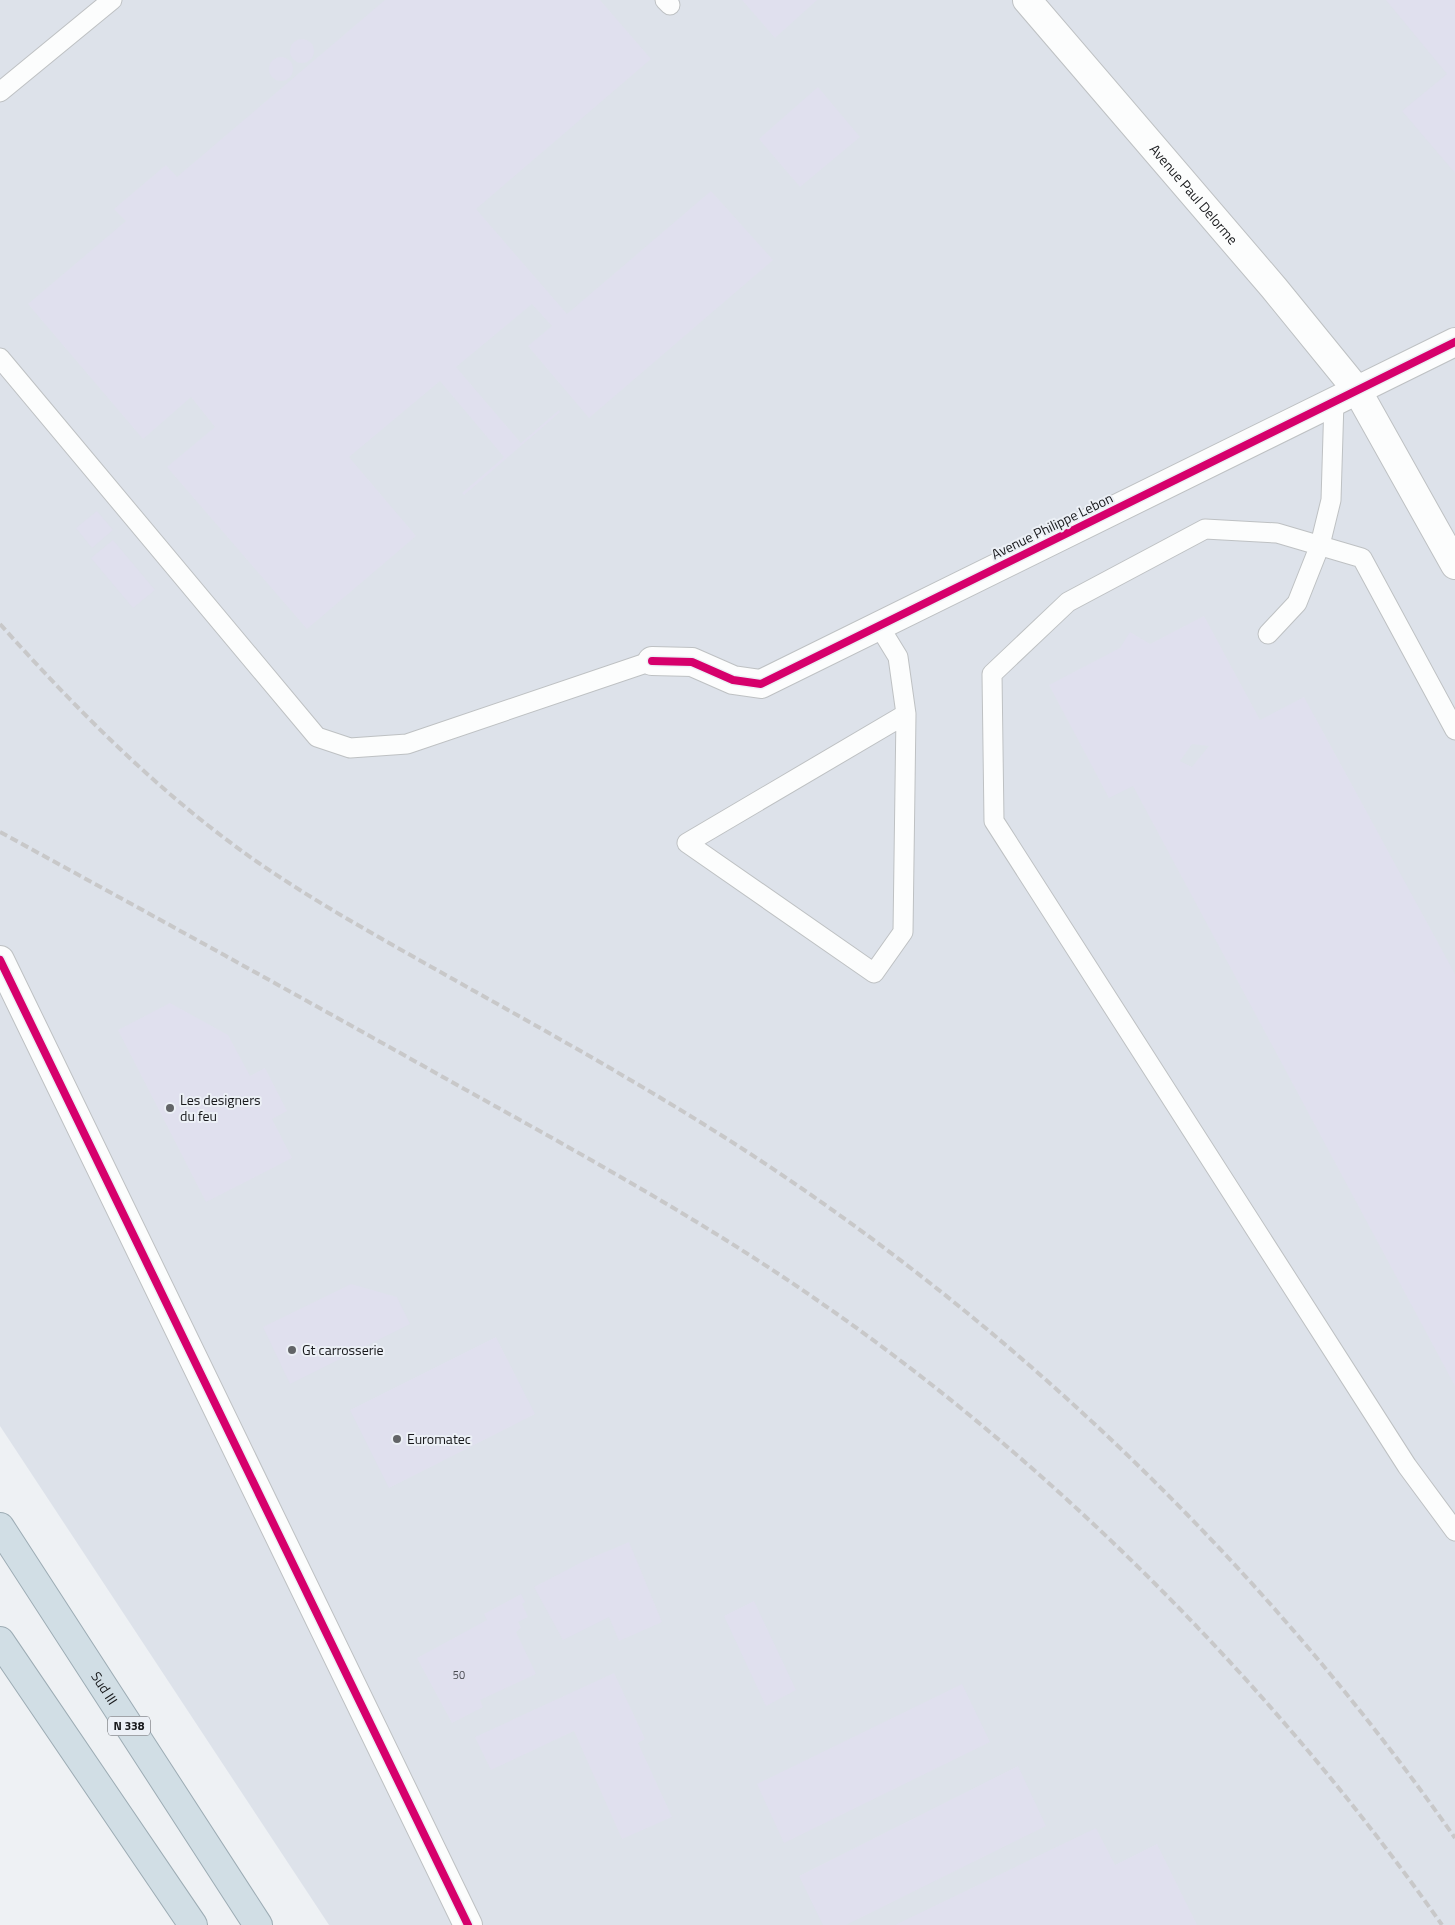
<svg xmlns="http://www.w3.org/2000/svg" width="1455" height="1925" viewBox="0 0 1455 1925" font-family="'Titillium Web',sans-serif">
	<style>
		.built { fill: #dde2ea }
		.building { fill: #e0e0ee; fill-rule: evenodd }
		.lines { fill: none; stroke-linecap: round; stroke-linejoin: round }
		.lane-casing { stroke: #bec1c3; stroke-width: 21 }
		.street-casing { stroke: #bec1c3; stroke-width: 30 }
		.secondary-casing { stroke: #bec1c3; stroke-width: 30 }
		.highway-casing { stroke: #9dacb4; stroke-width: 30 }
		.lane { stroke: #fcfdfd; stroke-width: 19 }
		.street { stroke: #fcfdfd; stroke-width: 28 }
		.secondary { stroke: #fcfdfd; stroke-width: 28 }
		.highway { stroke: #d1dee5; stroke-width: 28 }
		.rail { stroke: #c8c8c9; stroke-width: 4; stroke-dasharray: 8 4; stroke-linecap: butt }
		.cycleway-casing { stroke: #ecf0f6; stroke-width: 11 }
		.cycleway { stroke: #d6006c; stroke-width: 8 }
		.poi-dot { fill: #626467; stroke: #ecf0f6; stroke-width: 2 }
		.labels { text-anchor: middle; stroke-width: 4; stroke-linejoin: round; paint-order: stroke }
		.number-label { font-size: 11px; fill: #494a50 }
		.shield { fill: #ecf0f6; stroke: #57595d; stroke-width: 1 }
		.shield-label { font-size: 12px; font-weight: bold; fill: #17181b }
		.street-label { font-size: 14px; fill: #17181b; stroke: #ecf0f6 }
		.poi-label { font-size: 14px; fill: #17181b; stroke: #ecf0f6; text-anchor: start }
	</style>
	<rect width="100%" height="100%" fill="#eef1f4"/>
	<polygon class="built" points="0,0 1455,0 1455,1925 329,1925 0,1426"/>
	<g class="building">
		<polygon points="385,0 600,0 651,59 476,209 567,314 711,191 773,260 589,418 528,346 552,326 532,304 456,367 521,443 559,410 560,412 464,495 462,493 504,457 440,381 349,457 416,536 307,629 167,467 215,427 191,397 143,439 28,304 126,221 114,209 166,165 177,177"/>
		<polygon points="742,0 817,0 775,38"/>
		<polygon points="1386,0 1455,0 1455,173 1402,111 1447,74"/>
		<circle cx="302" cy="51" r="12"/>
		<circle cx="281" cy="69" r="12"/>
		<polygon points="818,87 860,137 800,187 759,139"/>
		<polygon points="97,511 113,530 92,548 76,528"/>
		<polygon points="113,540 155,590 133,608 91,558"/>
		<path d="M1204 616 1260 720 1304 697 1455 974V1386L1133 786 1109 798 1049 685 1120 648 1130 632 1150 644ZM1192 744 1209 746 1192 767 1180 761Z"/>
		<polygon points="170,1003 228,1035 250,1076 265,1068 287,1111 272,1119 292,1158 206,1202 118,1030"/>
		<polygon points="351,1284 397,1297 410,1324 290,1384 263,1327"/>
		<polygon points="496,1337 535,1414 389,1488 350,1410"/>
		<polygon points="629,1542 662,1622 619,1641 609,1617 563,1640 534,1587 586,1560"/>
		<polygon points="521,1594 525,1602 522,1604 528,1617 518,1622 521,1628 516,1632 536,1674 480,1700 483,1707 452,1723 417,1658 487,1620 484,1614"/>
		<polygon points="754,1601 796,1690 766,1706 724,1616"/>
		<polygon points="614,1673 645,1739 638,1743 672,1817 622,1839 574,1731 491,1770 475,1737"/>
		<polygon points="962,1684 990,1742 784,1843 757,1784"/>
		<polygon points="1018,1766 1046,1826 846,1925 823,1925 799,1876"/>
		<polygon points="1096,1828 1115,1865 1157,1844 1197,1925 895,1925"/>
	</g>
	<g class="lines">
		<g class="lane-casing">
			<g id="lane">
				<polyline points="665,0 670,5"/>
				<polyline points="0,92 112,0"/>
				<polyline points="0,358 317,737 350,748 407,744 652,661"/>
				<polyline points="879,626 898,657 906,714 903,932 874,973 687,843 906,714"/>
				<polyline points="1268,634 1297,603 1320,545 1331,500 1334,401"/>
				<polyline points="1455,730 1362,558 1277,533 1205,529 1068,602 992,674 994,821 1407,1466 1455,1531"/>
			</g>
		</g>
		<g class="street-casing">
			<g id="street">
				<path id="s1" d="M1027 0 1274 288 1357 390 1455 565"/>
				<polyline points="652,661 692,662 733,680 761,684 1455,342"/>
			</g>
		</g>
		<g class="secondary-casing">
			<polyline id="secondary" points="0,960 468,1925"/>
		</g>
		<g class="highway-casing">
			<g id="highway">
				<path id="s2" d="M0 1527 258 1925"/>
				<polyline points="0,1641 193,1925"/>
			</g>
		</g>
		<use href="#lane" class="lane"/>
		<use href="#street" class="street"/>
		<use href="#secondary" class="secondary"/>
		<use href="#highway" class="highway"/>
		<g class="rail">
			<path d="M0 624C77 710 158 792 253 859 316 903 384 940 451 978 551 1034 652 1090 749 1153 1024 1333 1266 1568 1455 1838"/>
			<path d="M0 832C154 916 306 1000 459 1086 579 1153 700 1219 814 1298 1054 1463 1275 1687 1442 1925"/>
		</g>
		<g class="cycleway-casing">
			<g id="cycleway">
				<polyline points="652,661 692,662 733,680 761,684 1455,342"/>
				<polyline points="0,960 468,1925"/>
			</g>
		</g>
		<use href="#cycleway" class="cycleway"/>
	</g>
	<g class="poi-dot">
		<circle cx="170" cy="1108" r="5"/>
		<circle cx="292" cy="1350" r="5"/>
		<circle cx="397" cy="1439" r="5"/>
	</g>
	<g class="labels">
		<g class="number-label">
			<text x="459" y="1679">50</text>
		</g>
		<rect class="shield" x="108" y="1716.5" width="42" height="19" rx="4"/>
		<g class="shield-label">
			<text x="129" y="1730">N 338</text>
		</g>
		<g class="street-label">
			<text dy="5" stroke="none"><textPath href="#s1" startOffset="256">Avenue Paul Delorme</textPath></text>
			<text transform="translate(1052 526) rotate(-26)" y="5">Avenue Philippe Lebon</text>
			<text dy="5" stroke="none"><textPath href="#s2" startOffset="192">Sud III</textPath></text>
		</g>
		<g class="poi-label">
			<text x="180" y="1105">Les designers<tspan x="180" dy="16">du feu</tspan></text>
			<text x="302" y="1355">Gt carrosserie</text>
			<text x="407" y="1444">Euromatec</text>
		</g>
	</g>
</svg>
